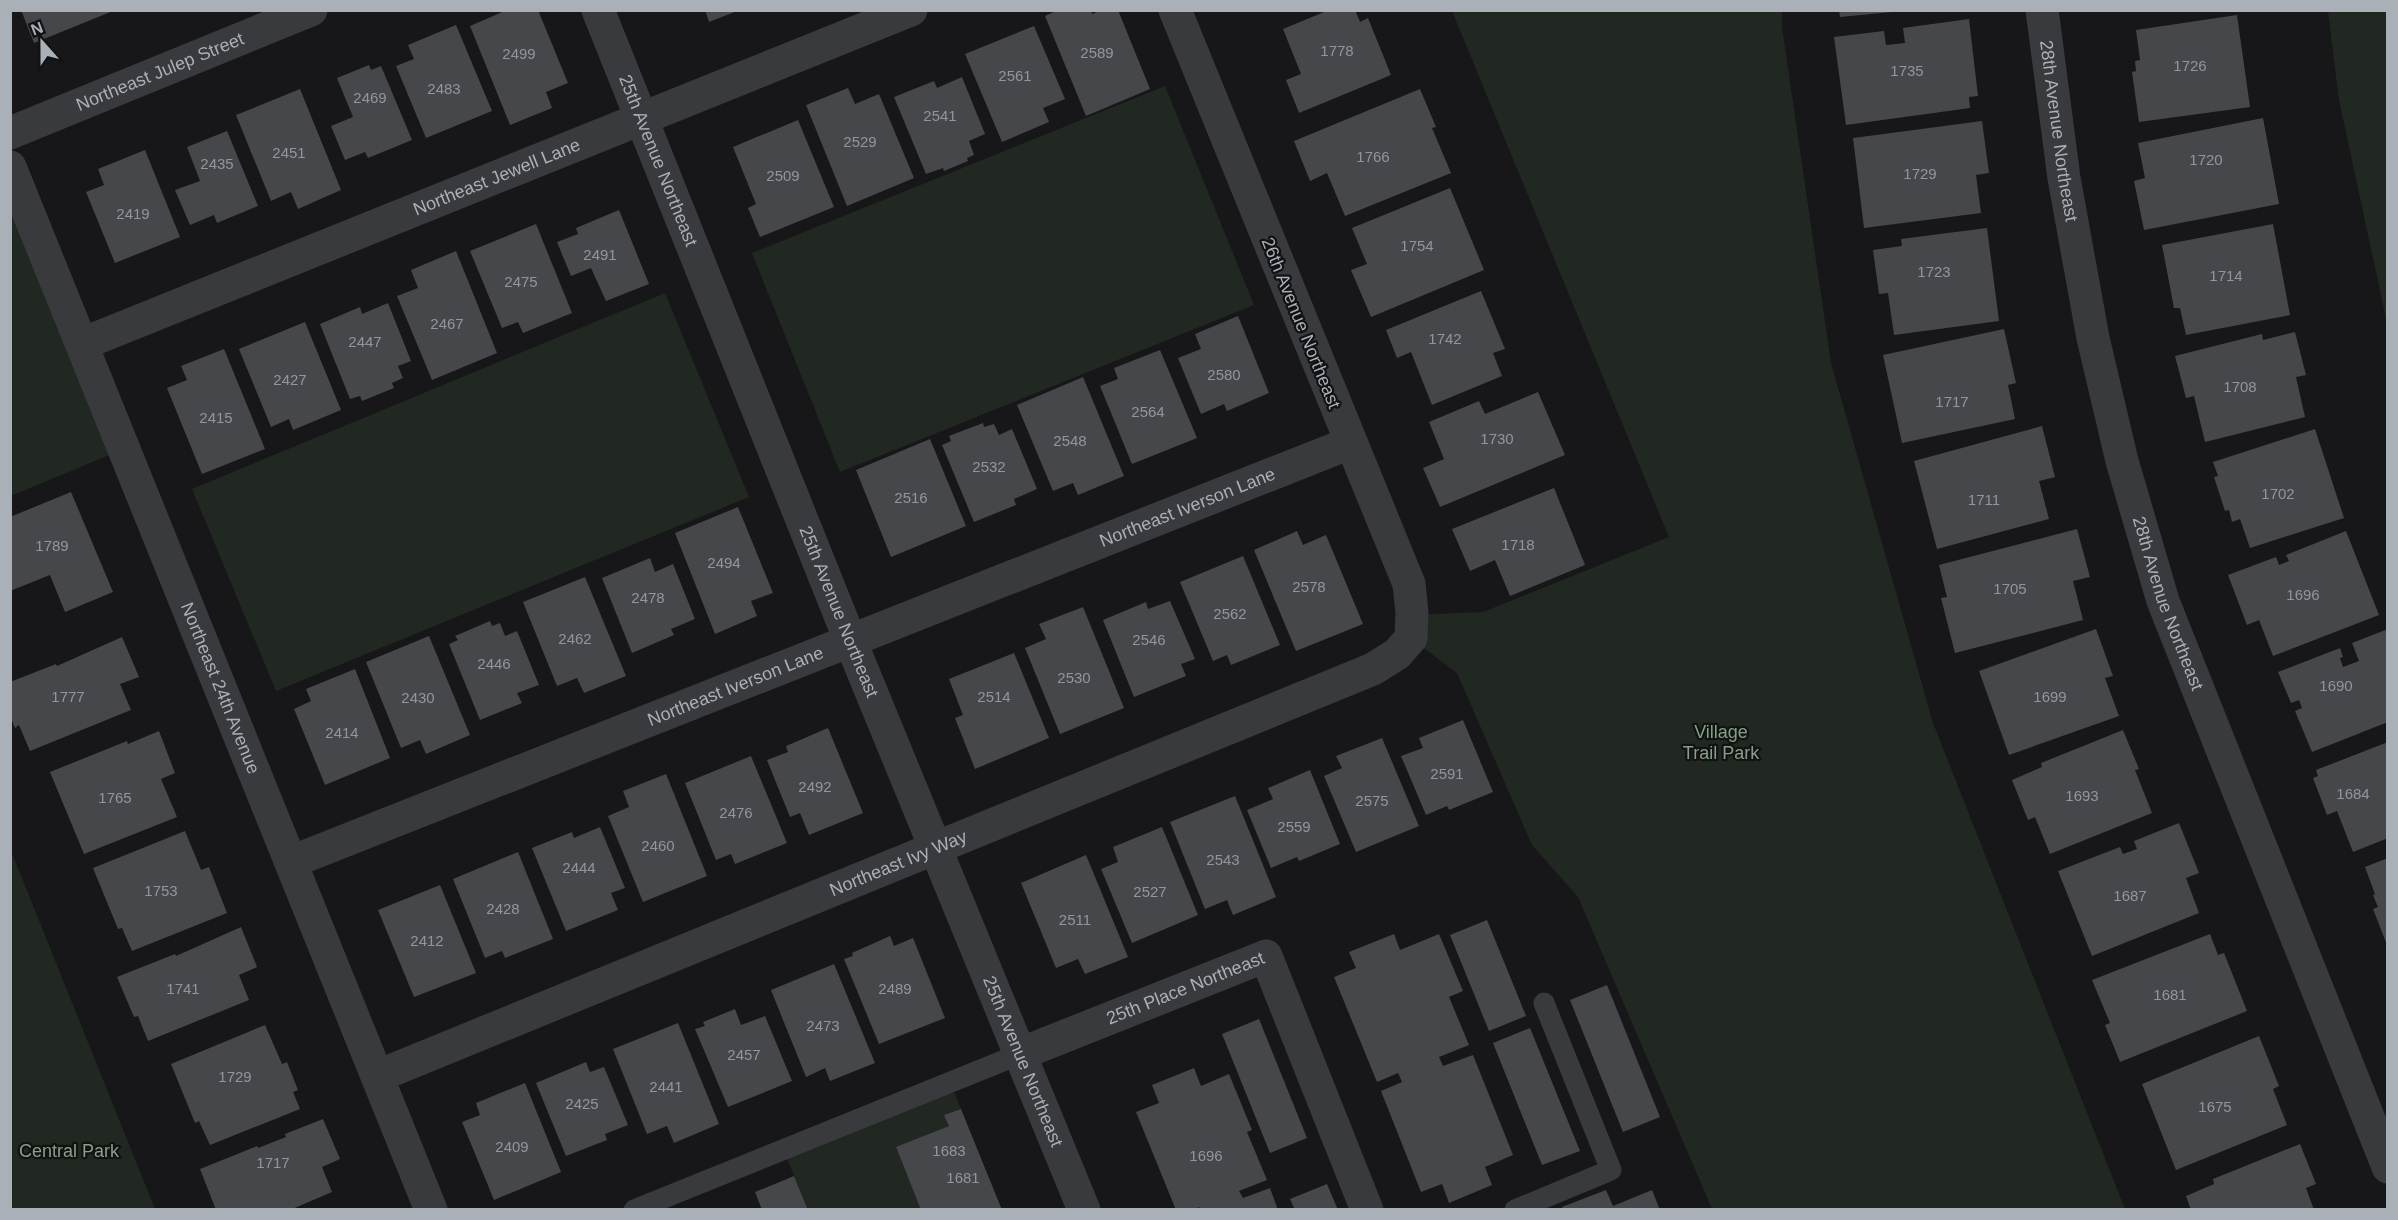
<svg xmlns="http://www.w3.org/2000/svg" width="2398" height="1220" viewBox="0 0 2398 1220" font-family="Helvetica,sans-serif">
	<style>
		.green { fill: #212821 }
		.building { fill: #46474b }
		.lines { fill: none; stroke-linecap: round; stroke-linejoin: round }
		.service { stroke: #383a3d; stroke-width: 21 }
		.minor { stroke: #383a3d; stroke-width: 33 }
		.labels { text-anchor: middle; stroke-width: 4.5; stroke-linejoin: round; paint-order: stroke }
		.number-label { font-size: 15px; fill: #91969c }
		.street-label { font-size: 18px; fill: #aab0b7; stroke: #121214 }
		.park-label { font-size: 18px; fill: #85a183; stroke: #121214 }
	</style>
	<rect width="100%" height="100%" fill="#171719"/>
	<g class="green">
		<polygon points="1452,11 1782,11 1782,27 1831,363 1933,723 2125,1209 1712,1209 1578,897 1532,845 1457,673 1413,640 1414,615 1483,612 1669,537"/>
		<polygon points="2328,11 2387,11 2387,323 2339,100"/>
		<polygon points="1165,86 1254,305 840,472 752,253"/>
		<polygon points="10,167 124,449 11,496 10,496"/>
		<polygon points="665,293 749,497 276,691 192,489"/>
		<polygon points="10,851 11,851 155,1209 11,1209"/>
		<polygon points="950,1082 961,1109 945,1115 949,1126 896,1148 921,1209 808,1209 783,1149"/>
	</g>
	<g class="building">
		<polygon points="21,10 113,10 113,11 34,43"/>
		<polygon points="507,10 538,10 568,83 546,92 552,108 510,125 470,26"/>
		<polygon points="705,10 737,10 737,11 709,22"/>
		<polygon points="1058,10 1091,10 1092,14 1101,10 1118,10 1150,89 1086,116 1045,16"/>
		<polygon points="1329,10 1355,10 1360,22 1368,18 1391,75 1299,113 1286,80 1301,74 1283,29"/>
		<polygon points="1839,10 1892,10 1892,12 1840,17"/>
		<polygon points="2237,15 2250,107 2139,122 2132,72 2136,71 2135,61 2140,60 2136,30"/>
		<polygon points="1969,19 1978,96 1969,97 1970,108 1846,125 1834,37 1884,31 1886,45 1905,43 1903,28"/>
		<polygon points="456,25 492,111 426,138 396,66 414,59 408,45"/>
		<polygon points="1034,26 1065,99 1043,108 1049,122 1002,142 965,54"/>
		<polygon points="369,65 371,70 381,66 412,140 368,158 365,152 345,160 331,126 353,117 337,78"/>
		<polygon points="962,77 985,134 969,141 974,155 967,158 968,161 944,171 943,168 926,174 894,97 934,81 937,88"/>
		<polygon points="848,88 855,104 879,94 914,178 847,206 806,105"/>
		<polygon points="300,89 341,190 298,209 291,192 271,201 236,115"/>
		<polygon points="1420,89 1436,127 1432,128 1451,173 1345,216 1327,173 1310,181 1294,141"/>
		<polygon points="2263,118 2279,204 2144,230 2134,181 2145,178 2138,143"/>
		<polygon points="798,120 834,207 760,237 748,208 756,204 733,147"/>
		<polygon points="1982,121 1989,173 1976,175 1981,213 1864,228 1853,138"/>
		<polygon points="227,131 258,206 217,223 214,215 190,225 175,190 200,181 187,147"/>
		<polygon points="145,150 180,237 115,263 86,192 104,185 98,169"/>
		<polygon points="1450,188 1484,270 1371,317 1351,270 1367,264 1352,228"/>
		<polygon points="619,210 649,284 606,301 591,268 571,276 557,242 578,234 576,228"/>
		<polygon points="536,224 572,313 523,333 518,322 502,328 470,251"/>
		<polygon points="2273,224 2290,315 2186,335 2180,308 2174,308 2162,245"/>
		<polygon points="1987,228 1999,321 1894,335 1888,293 1879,294 1873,250 1902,246 1901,239"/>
		<polygon points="456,251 497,353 432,380 397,296 418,288 411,270"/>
		<polygon points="1481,291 1505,349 1493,353 1502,376 1432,405 1411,352 1397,358 1386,330"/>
		<polygon points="388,303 411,361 398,366 403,378 392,383 394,388 362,401 360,396 350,399 320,324 360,307 362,314"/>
		<polygon points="1238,316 1269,393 1227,411 1224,404 1201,414 1178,358 1201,349 1195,334"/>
		<polygon points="305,322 341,410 293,430 289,419 271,427 239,349"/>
		<polygon points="2004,329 2016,383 2008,385 2015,419 1902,443 1883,355"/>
		<polygon points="2295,332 2306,375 2296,377 2305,417 2205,442 2194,396 2186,398 2175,356 2262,334 2263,340"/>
		<polygon points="224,349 265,449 202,474 167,388 187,380 181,366"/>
		<polygon points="1160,350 1197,438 1132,464 1100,386 1118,379 1114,368"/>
		<polygon points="1083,377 1124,476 1078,495 1073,483 1053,491 1017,405"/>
		<polygon points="1538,392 1565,455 1440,507 1423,468 1444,459 1429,422 1479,401 1485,414"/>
		<polygon points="983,423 984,427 994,424 999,435 1012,429 1037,489 1014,499 1016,505 974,522 942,445 951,441 949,436"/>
		<polygon points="2042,426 2055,477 2039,481 2049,519 1937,549 1914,461"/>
		<polygon points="2315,429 2344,518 2250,548 2240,519 2232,522 2229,510 2225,511 2214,477 2218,476 2213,462"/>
		<polygon points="930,439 966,526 891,557 856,470"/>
		<polygon points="1554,488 1585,565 1510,596 1495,560 1470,571 1452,529"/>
		<polygon points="71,492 113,592 65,612 50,575 10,591 10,517"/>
		<polygon points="738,507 773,593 751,601 757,616 715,634 675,533"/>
		<polygon points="2077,529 2090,577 2073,581 2083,620 1955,653 1941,598 1947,597 1939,565"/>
		<polygon points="1297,531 1303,545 1326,535 1363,624 1296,651 1254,550"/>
		<polygon points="2346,531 2379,615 2273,656 2259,620 2247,625 2228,575 2276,557 2279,565 2289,561 2286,555"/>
		<polygon points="1243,556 1280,645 1231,665 1227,655 1213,661 1180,582"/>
		<polygon points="650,558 655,572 673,564 695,619 671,629 674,635 632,653 602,578"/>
		<polygon points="585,577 626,676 584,693 577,678 557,686 523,602"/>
		<polygon points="1170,601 1195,659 1181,664 1186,676 1134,697 1103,620 1146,602 1148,609"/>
		<polygon points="1083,607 1124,708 1060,734 1025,648 1046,639 1039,624"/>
		<polygon points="490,621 492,626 500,623 505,636 517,631 539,685 517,693 522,703 480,720 449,644 458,640 455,636"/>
		<polygon points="2096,629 2113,676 2105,678 2119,716 2009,755 1979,671"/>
		<polygon points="2388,629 2388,722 2312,752 2295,711 2302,708 2299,700 2291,703 2278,672 2340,648 2343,657 2340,658 2343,667 2359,661 2352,643"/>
		<polygon points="429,636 470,735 426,754 420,740 401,748 366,662"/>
		<polygon points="122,637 139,677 120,684 131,710 30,751 19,725 15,728 10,716 10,682 56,664 57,666"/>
		<polygon points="1014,653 1049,738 975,769 955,718 963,715 949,679"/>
		<polygon points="355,669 390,758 325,785 294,709 311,701 306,689"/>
		<polygon points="1463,720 1493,792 1449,810 1447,806 1426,815 1401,756 1423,748 1419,738"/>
		<polygon points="828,728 863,813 809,835 800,813 790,817 767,760 788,752 786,746"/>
		<polygon points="2123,730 2139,769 2135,770 2152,813 2050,854 2035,817 2028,820 2012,780 2042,767 2041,763"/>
		<polygon points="159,731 175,773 161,779 177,817 84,854 50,772 127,741 128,744"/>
		<polygon points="1382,738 1419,826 1356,852 1324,776 1342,768 1336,756"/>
		<polygon points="2388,742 2388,838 2353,852 2337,811 2327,815 2313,778 2318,776 2316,770"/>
		<polygon points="751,756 787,843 735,864 731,854 716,860 685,783"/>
		<polygon points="1310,770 1340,844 1299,861 1297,857 1271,868 1247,810 1273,799 1268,788"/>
		<polygon points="666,774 707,876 643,902 608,816 629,807 623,791"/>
		<polygon points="1235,796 1276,897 1233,915 1227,900 1205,909 1170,822"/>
		<polygon points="2179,823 2199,873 2186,878 2199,913 2092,956 2058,871 2120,847 2123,854 2137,849 2134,841"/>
		<polygon points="600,827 625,888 611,893 618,910 566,931 532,848 572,832 574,838"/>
		<polygon points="1162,827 1198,915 1132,943 1101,869 1118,862 1113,847"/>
		<polygon points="185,831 201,870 209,867 227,913 132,951 122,928 118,929 93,868"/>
		<polygon points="518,852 553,939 505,958 502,951 485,958 453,879"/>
		<polygon points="1086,855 1128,957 1085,974 1078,959 1056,968 1021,883"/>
		<polygon points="2388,858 2388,945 2387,945 2373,909 2378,907 2373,895 2375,894 2365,867"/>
		<polygon points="440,885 476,973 414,997 378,910"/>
		<polygon points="1487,920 1526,1016 1489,1031 1450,935"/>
		<polygon points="241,927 257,967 239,975 249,1000 148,1041 138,1016 134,1017 117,977 175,954 176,956"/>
		<polygon points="1394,934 1400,950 1439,934 1463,991 1449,997 1469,1045 1439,1057 1443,1066 1473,1055 1513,1155 1485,1167 1492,1185 1449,1203 1442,1184 1421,1192 1381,1091 1402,1082 1398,1073 1377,1082 1334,977 1356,968 1349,952"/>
		<polygon points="2210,934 2218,955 2224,953 2247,1011 2120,1062 2105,1025 2110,1023 2092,980"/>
		<polygon points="890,936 894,946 913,938 945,1018 879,1044 844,959 853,956 852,953"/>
		<polygon points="834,964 875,1063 830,1081 825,1068 806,1077 771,990"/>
		<polygon points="1607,985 1660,1117 1623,1132 1570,1000"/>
		<polygon points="735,1009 741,1025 765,1016 792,1081 728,1107 695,1029 705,1026 703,1022"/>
		<polygon points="1259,1019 1307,1138 1270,1153 1222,1034"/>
		<polygon points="678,1023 719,1124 674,1143 667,1126 647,1134 613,1049"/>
		<polygon points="265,1025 282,1064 287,1062 298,1090 293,1092 300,1109 210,1145 199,1121 195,1123 171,1064"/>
		<polygon points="1530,1028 1580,1151 1542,1165 1493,1043"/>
		<polygon points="2259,1036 2279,1086 2273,1089 2287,1125 2176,1170 2142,1084"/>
		<polygon points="586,1062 590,1072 604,1067 628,1125 605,1134 607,1140 566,1156 536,1083"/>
		<polygon points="1194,1068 1201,1086 1229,1074 1252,1130 1247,1132 1267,1180 1239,1191 1243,1198 1270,1188 1278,1210 1200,1210 1199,1207 1193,1210 1176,1210 1136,1112 1159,1103 1152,1085"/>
		<polygon points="525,1083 561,1172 494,1200 462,1122 480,1115 476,1103"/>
		<polygon points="961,1109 1002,1210 921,1210 896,1147 949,1126 944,1115"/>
		<polygon points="323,1119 340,1159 322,1167 332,1192 290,1210 216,1210 200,1169 257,1146 258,1148 286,1137 285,1134"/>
		<polygon points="2300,1144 2316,1184 2306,1188 2314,1210 2191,1210 2186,1196 2214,1184 2213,1179"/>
		<polygon points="794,1176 808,1210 762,1210 755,1192"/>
		<polygon points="1327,1184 1338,1210 1295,1210 1290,1199"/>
		<polygon points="1606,1190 1613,1206 1652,1190 1660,1210 1563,1210 1562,1207"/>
	</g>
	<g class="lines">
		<g class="service">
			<polyline points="634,1210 1020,1054"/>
			<polyline points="1515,1210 1611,1170 1544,1003"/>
		</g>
		<g class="minor">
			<path id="s1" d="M598 10 850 640 1084 1210"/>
			<path id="s2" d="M2042 10 2064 178 2093 338 2122 461 2163 601 2388 1167"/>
			<path id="s3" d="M10 133 311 10"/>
			<path id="s4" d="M10 167 431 1210"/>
			<path id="s5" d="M82 344 911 10"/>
			<path id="s6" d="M291 862 1350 443"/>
			<path id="s7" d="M1020 1054 1266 956 1367 1210"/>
			<path id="s8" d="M378 1076 1373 669 1397 654 1411 638 1412 613 1409 584 1175 10"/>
		</g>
	</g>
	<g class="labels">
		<g class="number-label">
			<text x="1337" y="56">1778</text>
			<text x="1097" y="58">2589</text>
			<text x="519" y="59">2499</text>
			<text x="2190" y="71">1726</text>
			<text x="1907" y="76">1735</text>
			<text x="1015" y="81">2561</text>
			<text x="444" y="94">2483</text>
			<text x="370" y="103">2469</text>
			<text x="940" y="121">2541</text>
			<text x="860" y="147">2529</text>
			<text x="289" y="158">2451</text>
			<text x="1373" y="162">1766</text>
			<text x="2206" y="165">1720</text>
			<text x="217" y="169">2435</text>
			<text x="1920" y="179">1729</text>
			<text x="783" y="181">2509</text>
			<text x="133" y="219">2419</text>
			<text x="1417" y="251">1754</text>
			<text x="600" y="260">2491</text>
			<text x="1934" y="277">1723</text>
			<text x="2226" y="281">1714</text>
			<text x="521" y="287">2475</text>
			<text x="447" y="329">2467</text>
			<text x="1445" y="344">1742</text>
			<text x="365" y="347">2447</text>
			<text x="1224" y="380">2580</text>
			<text x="290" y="385">2427</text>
			<text x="2240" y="392">1708</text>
			<text x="1952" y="407">1717</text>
			<text x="1148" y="417">2564</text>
			<text x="216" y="423">2415</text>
			<text x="1497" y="444">1730</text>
			<text x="1070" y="446">2548</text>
			<text x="989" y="472">2532</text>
			<text x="2278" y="499">1702</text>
			<text x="911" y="503">2516</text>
			<text x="1984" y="505">1711</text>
			<text x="1518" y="550">1718</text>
			<text x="52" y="551">1789</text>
			<text x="724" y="568">2494</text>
			<text x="1309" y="592">2578</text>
			<text x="2010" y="594">1705</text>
			<text x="2303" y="600">1696</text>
			<text x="648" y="603">2478</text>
			<text x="1230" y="619">2562</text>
			<text x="575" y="644">2462</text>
			<text x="1149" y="645">2546</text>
			<text x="494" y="669">2446</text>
			<text x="1074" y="683">2530</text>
			<text x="2336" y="691">1690</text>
			<text x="68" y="702">1777</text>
			<text x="994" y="702">2514</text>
			<text x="2050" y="702">1699</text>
			<text x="418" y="703">2430</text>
			<text x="342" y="738">2414</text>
			<text x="1447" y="779">2591</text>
			<text x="815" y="792">2492</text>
			<text x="2353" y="799">1684</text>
			<text x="2082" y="801">1693</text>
			<text x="115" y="803">1765</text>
			<text x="1372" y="806">2575</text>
			<text x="736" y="818">2476</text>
			<text x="1294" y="832">2559</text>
			<text x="658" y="851">2460</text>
			<text x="1223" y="865">2543</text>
			<text x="579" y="873">2444</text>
			<text x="161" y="896">1753</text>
			<text x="1150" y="897">2527</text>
			<text x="2130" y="901">1687</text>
			<text x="503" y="914">2428</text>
			<text x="1075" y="925">2511</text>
			<text x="427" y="946">2412</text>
			<text x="183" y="994">1741</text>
			<text x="895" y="994">2489</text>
			<text x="2170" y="1000">1681</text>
			<text x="823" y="1031">2473</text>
			<text x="744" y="1060">2457</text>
			<text x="235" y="1082">1729</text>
			<text x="666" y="1092">2441</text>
			<text x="582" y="1109">2425</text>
			<text x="2215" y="1112">1675</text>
			<text x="512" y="1152">2409</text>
			<text x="949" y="1156">1683</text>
			<text x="1206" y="1161">1696</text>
			<text x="273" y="1168">1717</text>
			<text x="963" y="1183">1681</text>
		</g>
		<g class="street-label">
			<text dy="6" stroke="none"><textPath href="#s3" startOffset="162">Northeast Julep Street</textPath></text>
			<text dy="6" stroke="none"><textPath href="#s2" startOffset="122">28th Avenue Northeast</textPath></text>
			<text dy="6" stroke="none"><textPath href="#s1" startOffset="162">25th Avenue Northeast</textPath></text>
			<text dy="6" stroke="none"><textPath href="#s5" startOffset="447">Northeast Jewell Lane</textPath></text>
			<text transform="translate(1301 323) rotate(68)" y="6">26th Avenue Northeast</text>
			<text dy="6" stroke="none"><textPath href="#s6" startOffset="964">Northeast Iverson Lane</textPath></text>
			<text dy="6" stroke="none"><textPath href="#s2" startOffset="608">28th Avenue Northeast</textPath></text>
			<text dy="6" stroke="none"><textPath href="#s1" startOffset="648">25th Avenue Northeast</textPath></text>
			<text dy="6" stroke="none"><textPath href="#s6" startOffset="478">Northeast Iverson Lane</textPath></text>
			<text dy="6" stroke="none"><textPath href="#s4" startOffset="562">Northeast 24th Avenue</textPath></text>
			<text dy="6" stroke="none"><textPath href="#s8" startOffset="562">Northeast Ivy Way</textPath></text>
			<text dy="6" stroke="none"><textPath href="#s7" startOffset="178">25th Place Northeast</textPath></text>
			<text dy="6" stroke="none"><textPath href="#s1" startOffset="1134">25th Avenue Northeast</textPath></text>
		</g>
		<g class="park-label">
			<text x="1721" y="738">Village<tspan x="1721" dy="21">Trail Park</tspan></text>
			<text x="69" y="1157">Central Park</text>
		</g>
	</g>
	<rect width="2398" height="1220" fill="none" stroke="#aab0b7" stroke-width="24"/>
	<g transform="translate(42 42) rotate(339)" stroke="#121214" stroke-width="4.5" paint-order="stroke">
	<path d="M0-4.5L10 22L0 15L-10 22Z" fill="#aab0b7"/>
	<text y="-9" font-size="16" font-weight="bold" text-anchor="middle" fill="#aab0b7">N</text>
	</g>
</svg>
